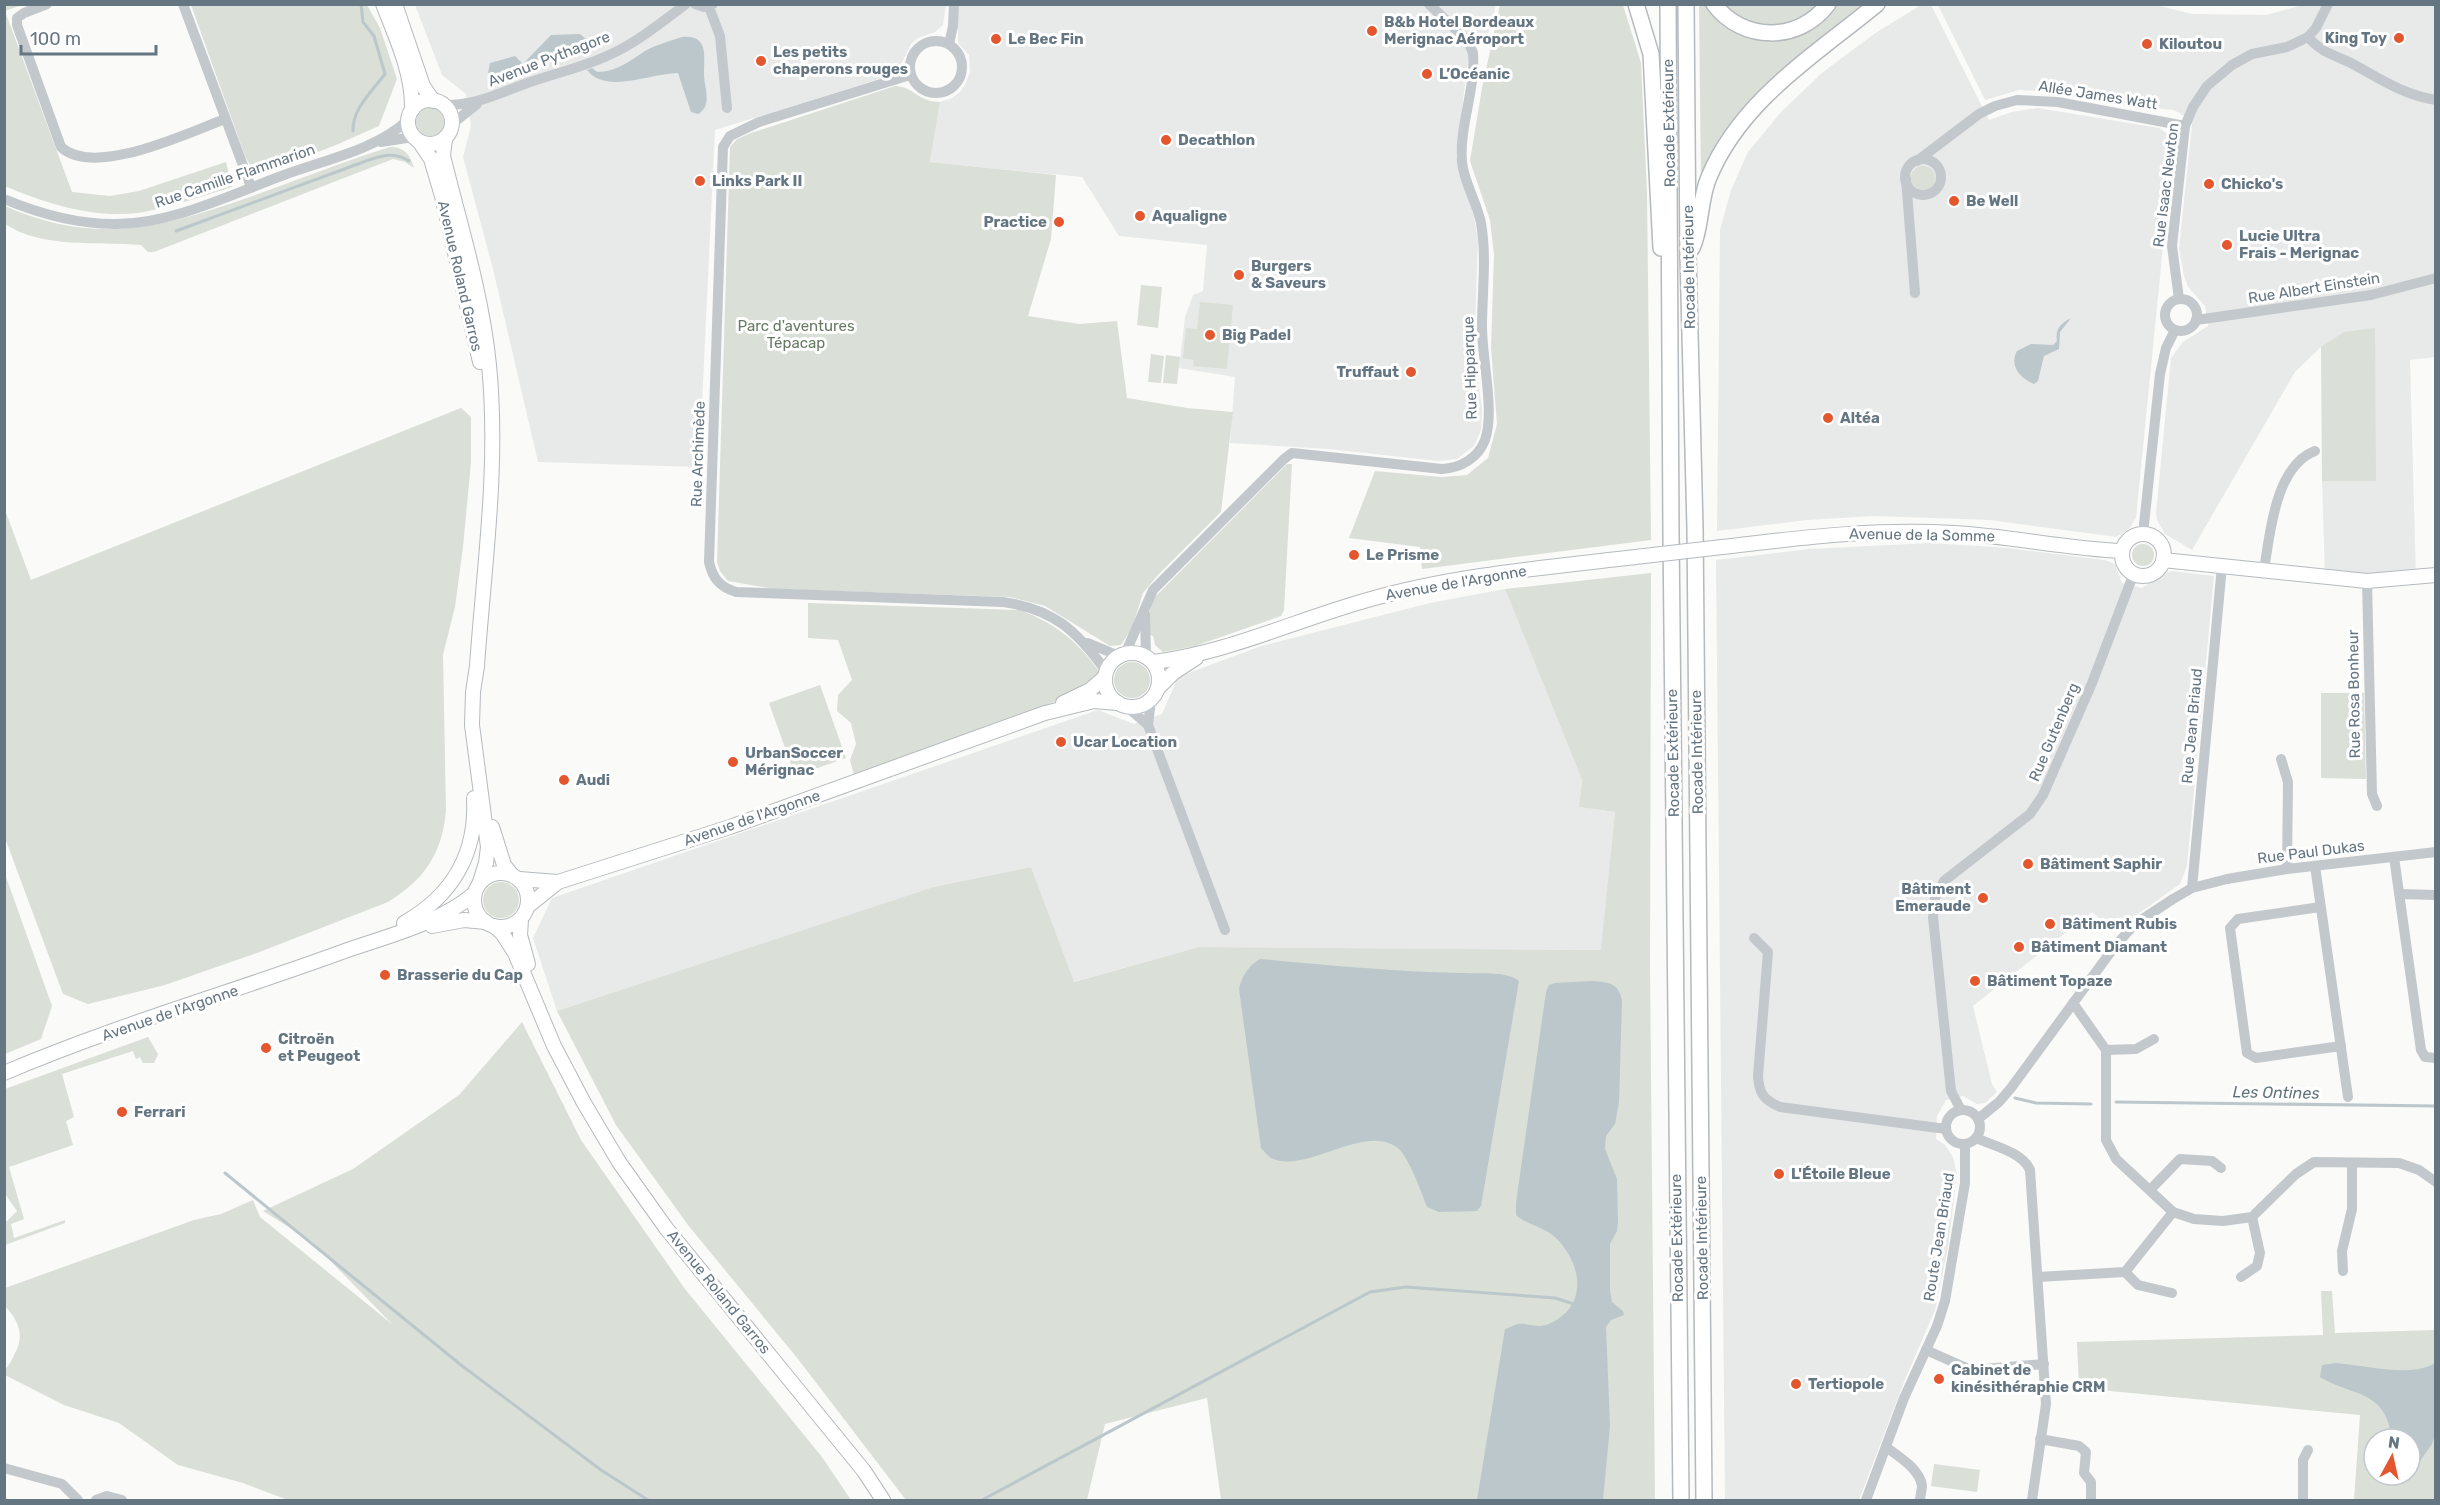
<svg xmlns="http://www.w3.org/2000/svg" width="2440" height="1505" viewBox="0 0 2440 1505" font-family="Rubik,sans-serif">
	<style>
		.built { fill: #e8e9e9 }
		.green { fill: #dadfd7; fill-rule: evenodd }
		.water { fill: #bbc7cb }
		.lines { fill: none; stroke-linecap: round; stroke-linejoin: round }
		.stream { stroke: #bbc7cb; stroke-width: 3 }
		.major-casing { stroke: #b5babe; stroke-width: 16 }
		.highway-casing { stroke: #b4b9bd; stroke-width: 18 }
		.minor { stroke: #c3c8cc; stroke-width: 10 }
		.major { stroke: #fff; stroke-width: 14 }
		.highway { stroke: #fff; stroke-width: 15 }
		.major-bridge-casing { stroke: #b5babe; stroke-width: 16; stroke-linecap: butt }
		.major-bridge { stroke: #fff; stroke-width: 14 }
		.poi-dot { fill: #e4572e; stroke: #fff; stroke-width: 2 }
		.labels { text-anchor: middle; stroke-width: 6; stroke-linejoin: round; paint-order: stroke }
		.poi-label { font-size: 15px; font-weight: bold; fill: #657683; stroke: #fff; text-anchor: start }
		.street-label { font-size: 15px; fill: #657683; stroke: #fff }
		.park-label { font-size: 15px; fill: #687a64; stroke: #fff }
		.water-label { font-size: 16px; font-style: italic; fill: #60757c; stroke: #fff }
	</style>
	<rect width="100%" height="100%" fill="#fafaf8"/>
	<g class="built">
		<polygon points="2152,4 2192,14 2266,15 2303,5 2435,5 2435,357 2410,360 2416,578 2325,577 2322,481 2375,481 2321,347 2295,372 2192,550 2165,534 2157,520 2156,513 2171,358 2183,342 2208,326 2205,306 2188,287 2184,276 2179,249 2192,125 2186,117 2174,110 2131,106 2056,92 2019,90 1985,100 1938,5"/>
		<polygon points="415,5 946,5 943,25 935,32 918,38 911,44 900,67 892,75 715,130 699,467 538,462 493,269 463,157 471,126 466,94 442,75"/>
		<polygon points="958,5 1496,5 1487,39 1469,53 1456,156 1474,217 1478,240 1475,325 1476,363 1482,410 1481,430 1474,446 1457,459 1438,461 1328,449 1230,443 1235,377 1179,368 1185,317 1193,295 1203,291 1207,245 1119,236 1082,177 930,162 940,102 952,98 960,92 965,85 970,72 969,55 958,43"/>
		<polygon points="1921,5 1931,5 1989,120 2012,112 2038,108 2159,128 2169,135 2173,146 2136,518 2129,529 2116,537 1990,520 1874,516 1807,520 1717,531 1720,230 1731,190 1748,152 1781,112 1823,72 1874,34"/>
		<polygon points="1931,543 2008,548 2105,560 2115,564 2122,583 2142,588 2164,573 2173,571 2214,576 2187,866 2180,884 2114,931 2092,912 1973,1006 1992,1084 1997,1092 1985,1103 1977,1104 1963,1096 1946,1100 1937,1116 1936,1139 1945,1145 1953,1157 1957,1175 1948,1247 1935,1310 1904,1382 1859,1500 1725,1500 1716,560 1809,549"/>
		<polygon points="1505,589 1582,780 1579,807 1615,812 1602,950 1199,947 1073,982 1031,867 933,887 557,1011 533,938 552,898 1098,710 1134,724 1162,714 1178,677 1261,646 1430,603"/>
	</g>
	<g class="green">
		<path d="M4 5H22L5 11 72 192 110 196 139 191 226 162 232 187C203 196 174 206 144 212 98 220 46 204 5 186Z"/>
		<polygon points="191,5 367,5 380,28 397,79 379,126 336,145 256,176 245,156"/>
		<polygon points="1500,5 1623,5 1641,63 1647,193 1651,540 1422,569 1420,547 1349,538 1375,471 1441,477 1467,475 1488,458 1497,424 1491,348 1494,255 1490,220 1470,161 1482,88"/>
		<path d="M1699 5H1706C1732 54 1808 49 1835 5H1862L1772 81 1701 185Z"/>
		<path d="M1724 5H1818C1791 32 1750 31 1724 5Z"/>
		<path d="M895 86C913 86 918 102 940 102L930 162 1056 175 1051 239 1028 316 1079 324 1117 321 1127 398 1187 408 1233 412 1221 512 1157 576 1143 593 1132 628 1121 645 1110 646 1045 606 1010 597 774 589 728 581 720 571 717 562 730 147 737 139 751 133Z"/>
		<circle cx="430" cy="122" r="14"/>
		<path d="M390 147C405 147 410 155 414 168L405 162 393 159 154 252H148L141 245C97 241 43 249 5 224V206C93 245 157 229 244 199 293 182 341 162 390 147Z"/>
		<circle cx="1923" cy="178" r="12"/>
		<polygon points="1141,285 1162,287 1158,328 1137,325"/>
		<polygon points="1200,302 1233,305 1227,369 1193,366 1194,360 1183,358 1186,328 1197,329"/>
		<polygon points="2375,328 2376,481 2322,481 2321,347 2344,332"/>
		<polygon points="1151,354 1164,356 1161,383 1148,382"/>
		<polygon points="1166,355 1180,357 1177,384 1163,383"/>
		<path d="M461 408 471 417V462L463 547 455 607 443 655 446 811C442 854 424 880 388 902L257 953 165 985 88 1004 63 994 5 838V510L31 580Z"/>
		<polygon points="1287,464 1292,464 1284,610 1281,616 1195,646 1163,652 1155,645 1153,636 1149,634 1149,615 1152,600"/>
		<circle cx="2143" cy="555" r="11"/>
		<polygon points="1651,573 1650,967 1655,1500 1221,1500 1207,1398 1105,1424 1087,1500 906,1500 798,1359 688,1225 616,1125 557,1011 933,887 1031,867 1074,982 1199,947 1601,950 1615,812 1579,807 1582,780 1505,589"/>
		<path d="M808 603 1020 610C1056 624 1076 640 1099 671L1094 681 1065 698 854 775 850 760 856 744 851 723 837 711 838 695 852 680 838 640 808 638Z"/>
		<circle cx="1132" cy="680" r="18"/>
		<polygon points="820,685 846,758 795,776 769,703"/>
		<polygon points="2321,693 2364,693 2366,779 2321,778"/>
		<polygon points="5,874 52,1006 41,1039 5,1054"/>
		<circle cx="501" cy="900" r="18"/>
		<path d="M522 1022 581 1140 685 1289 822 1457 851 1500H288L243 1483 178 1465 119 1423 64 1405 5 1375V1369C10 1365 12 1359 15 1353 25 1335 18 1320 5 1306V1288L194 1220 221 1214 253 1200 260 1217 393 1325 311 1241 263 1211 353 1169 459 1095Z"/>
		<polygon points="148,1037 158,1054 154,1063 143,1063 140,1057 136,1059 133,1051 62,1074 74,1117 66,1121 73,1145 9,1167 24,1219 11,1224 14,1238 65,1220 65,1223 5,1245 5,1223 17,1211 5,1194 5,1089"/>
		<path d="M2321 1291H2332L2335 1333 2435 1330V1500H2354L2360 1415 2079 1388 2077 1342 2323 1335ZM2374 1439H2410V1475H2374Z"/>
		<polygon points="1934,1464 1980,1470 1977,1492 1931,1486"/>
	</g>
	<g class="water">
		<polygon points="580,34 586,39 589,53 583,55 580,51 569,52 500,77 494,77 488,73 490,63 515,56 523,64 551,35"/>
		<path d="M682 37C709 34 704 57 704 74 704 87 713 106 698 114L691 112 678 73C651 73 606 95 587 70L592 68 597 72C616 72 630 61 645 51 656 45 670 41 682 37Z"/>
		<path d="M2071 318 2060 332 2059 349 2044 356 2038 381 2034 384C2020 378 2009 366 2017 351L2031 344 2053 345 2057 341C2055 329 2061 323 2071 318Z"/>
		<path d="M1260 959C1328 965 1397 972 1465 973 1481 974 1507 971 1519 981L1481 1206 1477 1211 1439 1212 1427 1207C1422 1193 1408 1156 1398 1148 1364 1122 1306 1175 1271 1158 1268 1156 1264 1151 1261 1148L1239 989C1242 976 1248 966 1260 959Z"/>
		<path d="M1592 981C1609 983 1617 981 1622 1000L1619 1102 1615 1124 1606 1136 1605 1149 1617 1179 1618 1222 1617 1231 1610 1244V1291L1612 1302 1623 1311 1624 1315 1611 1320 1606 1327 1610 1426 1603 1500H1477L1505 1329C1509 1328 1514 1325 1518 1324 1528 1323 1536 1328 1546 1325 1588 1309 1584 1266 1556 1238 1545 1227 1527 1225 1516 1215V1203L1546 992 1549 985 1555 983Z"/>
		<path d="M2336 1363C2362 1365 2414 1378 2435 1363V1435L2432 1444 2410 1475V1439H2392C2386 1389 2353 1397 2320 1377L2322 1365Z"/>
	</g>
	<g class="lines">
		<g class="stream">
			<path d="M353 131C352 109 373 90 385 74L374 36 363 22 361 4"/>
			<path d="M176 231 366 161C381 156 394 151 409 161"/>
			<polyline points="2015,1098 2036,1103 2091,1104"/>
			<polyline points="2116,1102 2436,1106"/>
			<polyline points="225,1173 461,1365 601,1470 648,1500"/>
			<polyline points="982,1500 1370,1292 1406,1287 1555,1298 1574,1304"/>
		</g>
		<g class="major-casing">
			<g id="major">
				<path d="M383 4C396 38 413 73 412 110"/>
				<polyline points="395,4 423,86 433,101"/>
				<circle cx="430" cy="122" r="22"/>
				<path d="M445 138 443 156C460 225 482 294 489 365 499 466 484 566 477 666L473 692 472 725 488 847 486 863 480 882"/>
				<polyline points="419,141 431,159 442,196 480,362"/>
				<circle cx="2143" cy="555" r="21"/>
				<path d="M1722 547C1800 538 1876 528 1954 533 2011 536 2066 549 2122 551"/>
				<polyline points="2163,560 2367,581 2436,575"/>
				<circle cx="1132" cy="680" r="27"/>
				<path d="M1153 662C1228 653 1298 619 1371 599 1459 574 1553 567 1644 556"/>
				<polyline points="1159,687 1173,673 1196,658"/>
				<polyline points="1063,703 1090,690 1105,677"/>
				<polyline points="492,827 504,865 512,875"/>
				<circle cx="501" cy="900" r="27"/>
				<polyline points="519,879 558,882"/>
				<polyline points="528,906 558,882 730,827 1045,713 1094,701 1118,703"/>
				<polyline points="521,919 520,935 528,964"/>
				<path d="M404 923C452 896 477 854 474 798"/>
				<polyline points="432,926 464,920 486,922"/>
				<polyline points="494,926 502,933 515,953 554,1046 584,1103 619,1162 666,1228 864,1471 883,1500"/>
				<path d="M4 1073C114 1026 230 993 342 952 387 936 438 924 474 894"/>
			</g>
		</g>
		<g class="highway-casing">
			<g id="highway">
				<polyline points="1636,4 1651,54 1661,248"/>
				<polyline points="1668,4 1671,533 1681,1500"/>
				<polyline points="1686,4 1688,256 1695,528 1704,1500"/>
				<path d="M1714 4C1742 42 1799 43 1828 4"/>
				<path d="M1692 248C1702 226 1699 200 1709 177 1741 100 1815 55 1877 4"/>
			</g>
		</g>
		<g class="minor">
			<path d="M47 4 24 13 17 18V25L61 147C94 178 187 133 225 119"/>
			<polyline points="183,4 251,187"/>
			<polyline points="695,4 704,7 713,4"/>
			<polyline points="709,7 720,36 727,108"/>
			<path d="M2308 37C2322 53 2333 54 2351 63 2379 78 2403 95 2436 100"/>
			<circle cx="936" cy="67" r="26"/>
			<polyline points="949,44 953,26 954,4"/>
			<path d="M910 75 759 122 730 136 723 147 709 562C713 579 720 587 736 592L1003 602C1054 609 1077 631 1106 671"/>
			<path d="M443 105C473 106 495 95 522 85 551 74 582 68 609 55 636 43 662 22 686 4"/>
			<polyline points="452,124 477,104"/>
			<polyline points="381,142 413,137"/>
			<circle cx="1923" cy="177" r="18"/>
			<polyline points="1917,161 1979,114 1995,106 2017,100 2058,102 2185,126"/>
			<polyline points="1906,179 1915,293"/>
			<path d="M4 199C40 214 75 224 114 224 170 225 232 194 284 175 324 160 376 150 408 120"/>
			<polyline points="2179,299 2172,246 2185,126 2193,107 2207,86 2232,65 2252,54 2287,47 2308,37 2316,28 2328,4"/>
			<circle cx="2181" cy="315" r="16"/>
			<polyline points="2196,320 2371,295 2436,278"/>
			<polyline points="2143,534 2160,374 2166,348 2175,330"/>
			<path d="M2264 570C2270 534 2275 466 2315 451"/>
			<polyline points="2367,581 2372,794 2377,806"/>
			<polyline points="1145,614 1146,656"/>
			<polyline points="1088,643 1119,656"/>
			<path d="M1125 654 1153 590 1284 459 1292 453 1442 469C1461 468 1478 458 1485 440 1495 412 1482 359 1482 327 1482 292 1487 258 1481 223 1477 202 1464 183 1462 162 1459 126 1476 89 1473 53L1468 41 1429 4"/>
			<polyline points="1151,700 1148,725 1225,930"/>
			<polyline points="1126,706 1148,725"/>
			<polyline points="2281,759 2288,782 2287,869"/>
			<polyline points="2394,857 2421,1050 2425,1057 2436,1058"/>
			<polyline points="2315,866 2348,1097"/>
			<polyline points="2192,888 2222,566"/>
			<polyline points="2400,894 2436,895"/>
			<polyline points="2320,907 2238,919 2230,928 2247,1053 2256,1058 2341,1046"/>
			<path d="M1754 938 1768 952 1758 1076C1759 1094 1764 1100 1780 1107L1946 1129"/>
			<polyline points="2073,1003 2106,1050 2106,1140 2116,1159 2173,1212 2194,1219 2223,1221 2252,1217 2296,1174 2314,1162 2399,1163 2419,1170 2436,1182"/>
			<polyline points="2106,1050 2136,1049 2154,1039"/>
			<polyline points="1961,1110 1951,1091 1933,917 1935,898 1944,881 2030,814 2043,795 2092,683 2134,573"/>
			<circle cx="1963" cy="1127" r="17"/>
			<polyline points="1978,1119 1999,1102 2011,1088 2115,946 2135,924 2173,899 2192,888 2227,879 2287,869 2436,852"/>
			<path d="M1976 1138C1994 1146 2022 1152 2030 1170L2046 1404 2032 1500"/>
			<polyline points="2151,1189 2180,1159 2212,1161 2221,1168"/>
			<polyline points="2343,1271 2342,1251 2352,1209 2352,1163"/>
			<polyline points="2125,1272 2138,1285 2172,1293"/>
			<polyline points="2038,1277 2125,1272 2173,1212"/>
			<polyline points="2241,1277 2257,1266 2260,1253 2252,1217"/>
			<polyline points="1926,1350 1971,1370 2044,1364"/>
			<polyline points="2040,1439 2079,1446 2086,1452 2084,1473 2091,1482 2091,1500"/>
			<path d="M1886 1447C1898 1456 1920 1469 1922 1486 1922 1490 1920 1496 1920 1500"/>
			<polyline points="4,1468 62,1484 78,1500"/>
			<polyline points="96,1500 107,1496 122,1500"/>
			<polyline points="1866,1500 1904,1398 1937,1326 1945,1301 1965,1183 1965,1144"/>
			<polyline points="2303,1500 2303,1460 2308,1450"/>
		</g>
		<use href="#major" class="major"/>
		<use href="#highway" class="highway"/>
		<g class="major-bridge-casing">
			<polyline id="major-bridge" points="1644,556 1722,547"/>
		</g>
		<use href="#major-bridge" class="major-bridge"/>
	</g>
	<g class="poi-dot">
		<circle cx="1372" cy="31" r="6"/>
		<circle cx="2399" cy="38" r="6"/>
		<circle cx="996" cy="39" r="6"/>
		<circle cx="2147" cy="44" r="6"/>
		<circle cx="761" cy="61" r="6"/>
		<circle cx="1427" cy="74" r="6"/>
		<circle cx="1166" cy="140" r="6"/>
		<circle cx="700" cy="181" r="6"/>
		<circle cx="2209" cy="184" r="6"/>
		<circle cx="1954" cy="201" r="6"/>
		<circle cx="1140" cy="216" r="6"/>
		<circle cx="1059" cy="222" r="6"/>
		<circle cx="2227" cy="245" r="6"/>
		<circle cx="1239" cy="275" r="6"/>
		<circle cx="1210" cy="335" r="6"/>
		<circle cx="1411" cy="372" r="6"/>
		<circle cx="1828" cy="418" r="6"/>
		<circle cx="1354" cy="555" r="6"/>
		<circle cx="1061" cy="742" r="6"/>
		<circle cx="733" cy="762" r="6"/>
		<circle cx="564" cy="780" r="6"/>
		<circle cx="2028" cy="864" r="6"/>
		<circle cx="1983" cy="898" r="6"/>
		<circle cx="2050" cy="924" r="6"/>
		<circle cx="2019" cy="947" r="6"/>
		<circle cx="385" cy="975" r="6"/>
		<circle cx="1975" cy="981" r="6"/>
		<circle cx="266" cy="1048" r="6"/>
		<circle cx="122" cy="1112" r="6"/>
		<circle cx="1779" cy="1174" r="6"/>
		<circle cx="1939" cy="1379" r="6"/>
		<circle cx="1796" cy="1384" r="6"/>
	</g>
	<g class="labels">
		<g class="poi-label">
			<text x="1384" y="27">B&amp;b Hotel Bordeaux<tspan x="1384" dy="17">Merignac Aéroport</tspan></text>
			<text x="2387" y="43" text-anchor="end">King Toy</text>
			<text x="1008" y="44">Le Bec Fin</text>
			<text x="2159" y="49">Kiloutou</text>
			<text x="773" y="57">Les petits<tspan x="773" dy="17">chaperons rouges</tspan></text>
			<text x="1439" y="79">L’Océanic</text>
			<text x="1178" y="145">Decathlon</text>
			<text x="712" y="186">Links Park II</text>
			<text x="2221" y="189">Chicko's</text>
			<text x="1966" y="206">Be Well</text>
			<text x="1152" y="221">Aqualigne</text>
			<text x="1047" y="227" text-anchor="end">Practice</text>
			<text x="2239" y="241">Lucie Ultra<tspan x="2239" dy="17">Frais - Merignac</tspan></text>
			<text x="1251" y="271">Burgers<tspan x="1251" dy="17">&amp; Saveurs</tspan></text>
			<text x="1222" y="340">Big Padel</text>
			<text x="1399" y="377" text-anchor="end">Truffaut</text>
			<text x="1840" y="423">Altéa</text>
			<text x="1366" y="560">Le Prisme</text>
			<text x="1073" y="747">Ucar Location</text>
			<text x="745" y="758">UrbanSoccer<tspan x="745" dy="17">Mérignac</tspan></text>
			<text x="576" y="785">Audi</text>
			<text x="2040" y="869">Bâtiment Saphir</text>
			<text x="1971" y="894" text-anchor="end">Bâtiment<tspan x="1971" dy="17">Emeraude</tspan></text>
			<text x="2062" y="929">Bâtiment Rubis</text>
			<text x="2031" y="952">Bâtiment Diamant</text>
			<text x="397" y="980">Brasserie du Cap</text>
			<text x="1987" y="986">Bâtiment Topaze</text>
			<text x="278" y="1044">Citroën<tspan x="278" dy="17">et Peugeot</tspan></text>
			<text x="134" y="1117">Ferrari</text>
			<text x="1791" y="1179">L'Étoile Bleue</text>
			<text x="1951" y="1375">Cabinet de<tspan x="1951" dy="17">kinésithéraphie CRM</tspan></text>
			<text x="1808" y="1389">Tertiopole</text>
		</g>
		<g class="street-label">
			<text transform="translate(549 59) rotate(-21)" y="5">Avenue Pythagore</text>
			<text transform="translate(2098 95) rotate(9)" y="5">Allée James Watt</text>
			<text transform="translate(1669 123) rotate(-91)" y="5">Rocade Extérieure</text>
			<text transform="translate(235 176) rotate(-19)" y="5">Rue Camille Flammarion</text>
			<text transform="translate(2166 185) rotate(-83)" y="5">Rue Isaac Newton</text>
			<text transform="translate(1689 267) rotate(-91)" y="5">Rocade Intérieure</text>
			<text transform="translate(460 276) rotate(77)" y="5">Avenue Roland Garros</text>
			<text transform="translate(2314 288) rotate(-9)" y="5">Rue Albert Einstein</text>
			<text transform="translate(1470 368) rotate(-92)" y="5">Rue Hipparque</text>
			<text transform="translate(698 454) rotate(-88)" y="5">Rue Archimède</text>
			<text transform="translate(1922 535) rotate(1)" y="5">Avenue de la Somme</text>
			<text transform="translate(1456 583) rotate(-10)" y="5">Avenue de l'Argonne</text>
			<text transform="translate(2354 694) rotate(-91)" y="5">Rue Rosa Bonheur</text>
			<text transform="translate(2192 726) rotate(-85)" y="5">Rue Jean Briaud</text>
			<text transform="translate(2054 732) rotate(-67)" y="5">Rue Gutenberg</text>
			<text transform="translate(1697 752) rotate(-91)" y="5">Rocade Intérieure</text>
			<text transform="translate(1673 753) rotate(-91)" y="5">Rocade Extérieure</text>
			<text transform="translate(752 818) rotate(-19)" y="5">Avenue de l'Argonne</text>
			<text transform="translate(2311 852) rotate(-7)" y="5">Rue Paul Dukas</text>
			<text transform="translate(170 1013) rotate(-19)" y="5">Avenue de l'Argonne</text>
			<text transform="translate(1939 1237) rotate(-81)" y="5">Route Jean Briaud</text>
			<text transform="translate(1677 1238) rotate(-91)" y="5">Rocade Extérieure</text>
			<text transform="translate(1702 1238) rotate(-91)" y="5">Rocade Intérieure</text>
			<text transform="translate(719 1292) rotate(51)" y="5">Avenue Roland Garros</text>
		</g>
		<g class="park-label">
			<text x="796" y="331">Parc d'aventures<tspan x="796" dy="17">Tépacap</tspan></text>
		</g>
		<g class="water-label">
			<text transform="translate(2276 1092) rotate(1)" y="6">Les Ontines</text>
		</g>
	</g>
	<rect width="2440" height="1505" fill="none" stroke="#657683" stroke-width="12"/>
	<g transform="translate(2392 1457) rotate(8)"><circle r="28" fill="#ffffff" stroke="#c1c8cd" stroke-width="1.5"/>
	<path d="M0-4.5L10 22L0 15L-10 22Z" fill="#e4572e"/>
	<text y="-9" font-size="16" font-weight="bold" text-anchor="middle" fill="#657683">N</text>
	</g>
	<path d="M21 45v9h135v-9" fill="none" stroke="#657683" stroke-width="3"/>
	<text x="30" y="45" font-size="18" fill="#657683" stroke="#ffffff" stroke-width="4.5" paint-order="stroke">100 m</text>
</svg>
